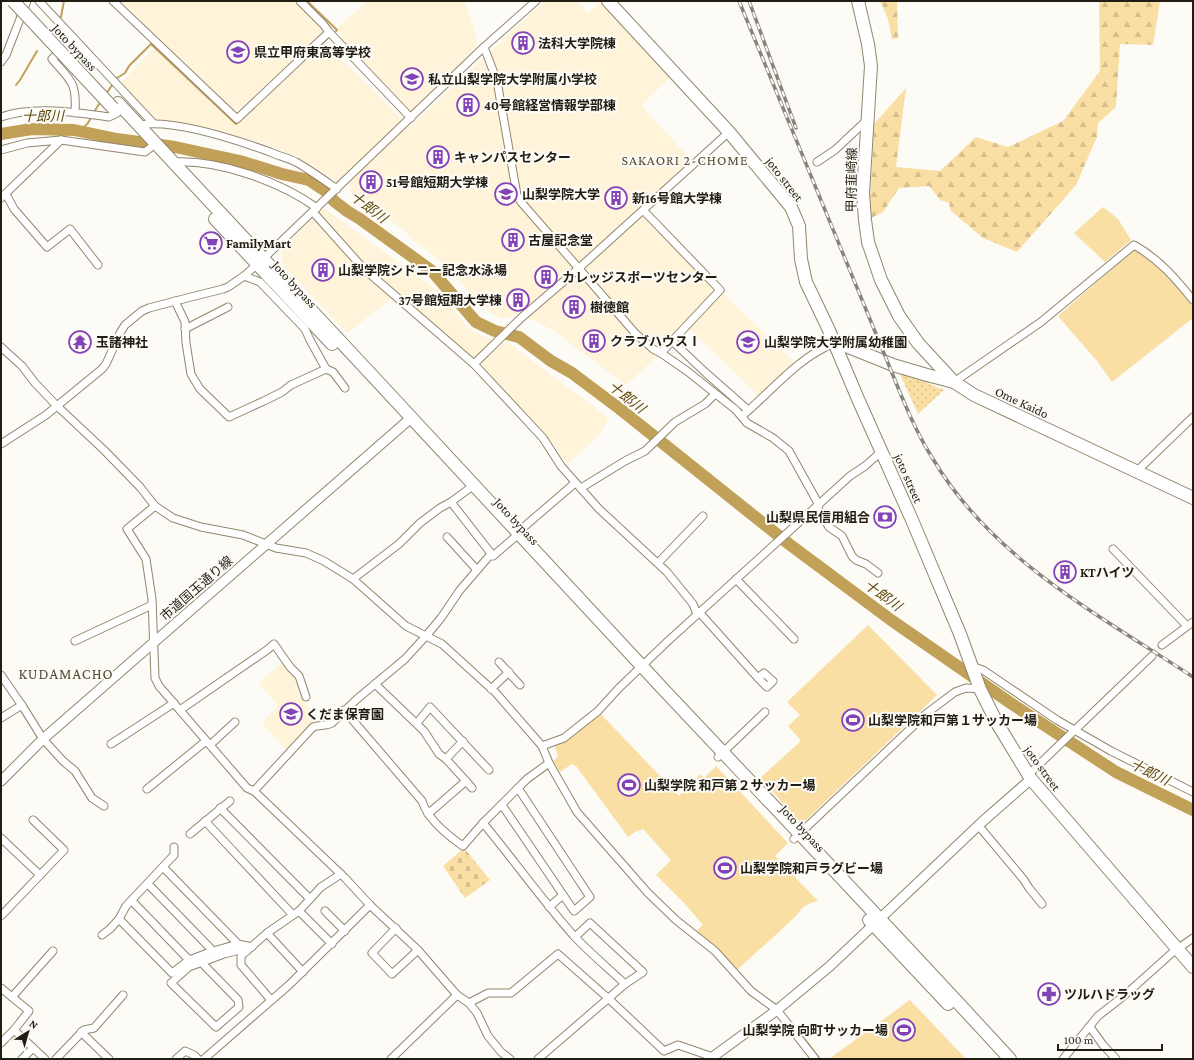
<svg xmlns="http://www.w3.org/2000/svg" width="1194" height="1060" viewBox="0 0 1194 1060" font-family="'Crimson Pro','Noto Sans JP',serif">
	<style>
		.built { fill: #fff3d9 }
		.grass { fill: #fadfa5 }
		.forest { fill: url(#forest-firs) }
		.cemetery { fill: url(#cemetery-stones) }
		.park { fill: url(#park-dots) }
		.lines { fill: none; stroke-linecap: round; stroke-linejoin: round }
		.stream { stroke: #c1a058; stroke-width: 2 }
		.river { stroke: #c1a058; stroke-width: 12 }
		.minor-tunnel { stroke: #dcdad4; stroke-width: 7; stroke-dasharray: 7 3.5; stroke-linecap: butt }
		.minor-casing { stroke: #91866f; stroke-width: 9 }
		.tertiary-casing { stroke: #91866f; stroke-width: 11 }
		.primary-casing { stroke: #91866f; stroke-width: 14 }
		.trunk-casing { stroke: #91866f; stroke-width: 14 }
		.minor { stroke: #fff; stroke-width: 7 }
		.tertiary { stroke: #fff; stroke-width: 9 }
		.primary { stroke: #fff; stroke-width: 12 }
		.trunk { stroke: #fff; stroke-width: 12 }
		.rail-casing { stroke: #88847d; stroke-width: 3.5 }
		.rail { stroke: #fdfbf6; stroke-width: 2; stroke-dasharray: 6; stroke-linecap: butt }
		.trunk-bridge-casing { stroke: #91866f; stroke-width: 14; stroke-linecap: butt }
		.trunk-bridge { stroke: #fff; stroke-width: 12 }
		.labels { text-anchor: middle; stroke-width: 4; stroke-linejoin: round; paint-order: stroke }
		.poi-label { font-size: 13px; font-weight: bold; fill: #211d13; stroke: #fdfbf6; text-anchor: start }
		.street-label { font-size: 13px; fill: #211d13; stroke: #fdfbf6 }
		.water-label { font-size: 14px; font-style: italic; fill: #5d470c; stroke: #fdfbf6 }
		.neighbourhood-label { font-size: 14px; letter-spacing: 1px; fill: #564d37; stroke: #fdfbf6 }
		.quarter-label { font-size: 15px; letter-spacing: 1px; fill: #564d37; stroke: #fdfbf6 }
	</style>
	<defs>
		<pattern id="forest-firs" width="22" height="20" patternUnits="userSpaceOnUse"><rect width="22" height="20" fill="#fadfa5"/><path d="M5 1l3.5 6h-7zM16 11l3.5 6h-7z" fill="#d6bf8d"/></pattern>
		<pattern id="cemetery-stones" width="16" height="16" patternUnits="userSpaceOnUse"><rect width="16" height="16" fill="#fadfa5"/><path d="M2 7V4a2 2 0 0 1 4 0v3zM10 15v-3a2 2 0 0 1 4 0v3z" fill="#d6bf8d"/></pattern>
		<pattern id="park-dots" width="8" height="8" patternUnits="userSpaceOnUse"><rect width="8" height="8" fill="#fadfa5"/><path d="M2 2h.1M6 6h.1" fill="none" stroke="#d6bf8d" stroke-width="1.8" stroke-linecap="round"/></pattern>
	</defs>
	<rect width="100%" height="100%" fill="#fdfbf6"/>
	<g class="built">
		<polygon points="120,1 295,1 320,26 321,35 238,110 233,110 191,68"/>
		<polygon points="368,1 463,1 466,5 477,40 477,46 411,111 341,38 343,36 337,28"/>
		<polygon points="544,1 577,1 588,13 600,1 672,76 641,105 691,160 644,210 720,290 797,365 761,398 686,326 661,353 626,385 555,332 538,322 528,319 520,311 511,318 510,317 503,319 489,312 432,254 412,239 403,229 356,197 351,192 349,184 337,181 297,157 260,142 200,128 155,119 121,83 154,48 236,125 325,43 410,127"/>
		<polygon points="324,208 442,294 464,323 474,332 495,341 474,361 397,294 347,333 282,264 282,248"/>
		<polygon points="506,341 609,418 599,435 568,464 549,439 480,363"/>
		<polygon points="283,662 296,677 302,697 317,722 311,725 287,751 262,723 278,706 259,683"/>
	</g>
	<g class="grass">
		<polygon points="1103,207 1118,219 1131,240 1105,262 1074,233"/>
		<path d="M1134 250C1158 257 1178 286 1193 304V318L1112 382 1097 361 1058 316Z"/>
		<polygon points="868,625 937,695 802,824 760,778 801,741 788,726 800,715 787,702"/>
		<path d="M598 711 679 796 700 774 704 778 716 766 788 843 775 856 818 901C809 903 801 907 797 915 777 934 757 952 736 971L714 946 696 931 703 925 683 902 656 875 671 860 643 829 635 832 628 837 576 766 572 764 560 772 553 761 558 757 553 742Z"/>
		<polygon points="910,1000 966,1059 829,1059"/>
	</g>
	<g class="forest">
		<polygon points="873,1 897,1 898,38 892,39 888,19 881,3"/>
		<polygon points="1099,1 1160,1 1153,45 1120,44 1116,107 1098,123 1097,137 1076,185 1017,252 983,238 951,211 949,203 940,200 929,186 899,188 883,212 869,219 874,124 906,88 896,167 940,171 976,137 1008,147 1063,121 1100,71"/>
	</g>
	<polygon class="cemetery" points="464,848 490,880 465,898 443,866"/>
	<polygon class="park" points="898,370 944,390 918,414"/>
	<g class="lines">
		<g class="stream">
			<polyline points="307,1 337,30 336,31"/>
			<polyline points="61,17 64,1"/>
			<polyline points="315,50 327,39"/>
			<polyline points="16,85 20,80 37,51"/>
			<polyline points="106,94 117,78 125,73 129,66 151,44 236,124 238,121"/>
			<polyline points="94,112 101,101"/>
			<polyline points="80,131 88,123 92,116"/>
			<polyline points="799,1032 820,1059"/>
		</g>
		<polyline class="river" points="1,134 32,129 74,130 117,139 175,147 240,161 282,174 309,180 327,192 334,201 347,211 360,219 432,271 476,322 495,331 519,337 551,361 572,373 620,409 789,544 891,620 1012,704 1116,772 1193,810"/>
		<polyline class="minor-tunnel" points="1152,656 1162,645"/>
		<g class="minor-casing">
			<g id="minor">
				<polyline points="39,1 153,123"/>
				<polyline points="113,1 237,119 329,32"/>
				<polyline points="300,1 323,24 329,32 411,118"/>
				<path d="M73 38 52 59C71 81 77 82 75 113"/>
				<polyline points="484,47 497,81 517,195 521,202 635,333 653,349 661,353"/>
				<polyline points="1,62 6,55 27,1"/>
				<path d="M1 117C33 106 76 112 109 117L117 113"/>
				<path d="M139 125C173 119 237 140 270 152 279 156 288 158 296 162 310 170 324 180 337 189"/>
				<polyline points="1,150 27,143 61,140 145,152 150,148"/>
				<path d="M174 162C220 160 279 181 317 208"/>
				<polyline points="817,162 835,150 867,120"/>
				<polyline points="6,194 14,209 47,247 70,229 98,265"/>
				<polyline points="1,198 61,140"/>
				<polyline points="644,211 720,290 661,353 687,371 736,410 747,423 773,438 789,451 819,505"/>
				<polyline points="313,212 363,268 474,364 521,318 578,269 729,132"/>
				<polyline points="175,301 185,322 186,343 191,374 200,389 229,417 266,400 282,392 291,385 326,369 310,340 305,329 260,282 244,276"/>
				<polyline points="185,329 228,307"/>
				<polyline points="672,341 706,373 748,410"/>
				<polyline points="1,347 22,366 35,383 57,406 105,451 140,487 155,506 173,518 201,527 243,535 276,548 306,553 324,561 353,579 406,626 442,644 496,693 542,746 549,763 577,812 648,893 676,920 715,951 751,991 777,1010 815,1059"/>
				<polyline points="474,364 543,438 561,466 599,509 667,572 693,604 697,614"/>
				<polyline points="326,369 333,372 345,388"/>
				<path d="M954 382 1041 322 1134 245C1159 259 1176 279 1193 300"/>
				<path d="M742 416C773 390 796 359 834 343"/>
				<polyline points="1,444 46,415 102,369 106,364 120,333 125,325 142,311 149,308 187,298 223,289 228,287 244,276 264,258 484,47 536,1"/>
				<polyline points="1137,471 1193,417"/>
				<polyline points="581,488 625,461 645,451 675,422 705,404 715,394"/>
				<polyline points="451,502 474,485"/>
				<polyline points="155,506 127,529 146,559 152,599 155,678 159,686 247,788 254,791 345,878 370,905 418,950 457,995 469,1003 477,1013 488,1036 501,1052 510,1059"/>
				<polyline points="817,507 829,527 842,536 852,556 856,560 866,564 878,573"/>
				<polyline points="447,537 477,570"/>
				<polyline points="1113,549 1187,626"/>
				<polyline points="658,563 703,516"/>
				<polyline points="353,579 399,544 420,523 440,508 451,502 493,556 514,538 518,532 575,483"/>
				<polyline points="736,579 794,639"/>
				<polyline points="699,612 758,678 767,687 773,681 764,673 758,678"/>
				<polyline points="75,641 152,605"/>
				<polyline points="1162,645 1193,622"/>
				<polyline points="499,662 520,685"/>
				<polyline points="971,666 983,670 1057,720 1111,751 1193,792"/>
				<polyline points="1,675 23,707 43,739 63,761 75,771 92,798 104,806"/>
				<polyline points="375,684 424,731 439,754 446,759 466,781 428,814"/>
				<polyline points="491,689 509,672"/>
				<polyline points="180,710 267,650 274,644 290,667 299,676 306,697"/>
				<path d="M344 710 422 801C428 820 447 835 463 846L483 823"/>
				<polyline points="1,718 22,705"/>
				<polyline points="417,723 430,707 489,770"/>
				<polyline points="111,744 174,703"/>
				<polyline points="210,745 235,722"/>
				<polyline points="542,746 564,738 598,711 619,688 668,641 850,476 865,466 882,451"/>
				<polyline points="718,757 765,712"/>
				<polyline points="446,759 463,741"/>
				<polyline points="1028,775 1152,656"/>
				<polyline points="466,781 472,788"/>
				<polyline points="147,789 206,741"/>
				<path d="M254 791 313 727C319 725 326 726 332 723L357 699 405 659 426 636 441 618 460 590 491 554"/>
				<polyline points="502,805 574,911 590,897 518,788"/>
				<polyline points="220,808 310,899"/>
				<polyline points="205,821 293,915"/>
				<polyline points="978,825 1024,880 1029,888 1042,904"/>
				<polyline points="190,834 230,801"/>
				<polyline points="1,838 40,875"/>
				<polyline points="794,839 927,713 955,692 966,688 980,689"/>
				<polyline points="163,867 238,944 252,947"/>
				<polyline points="148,884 213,951 238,944"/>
				<polyline points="132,901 189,960"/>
				<polyline points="549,907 563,895"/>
				<polyline points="299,911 332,944"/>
				<polyline points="325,911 345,931"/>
				<polyline points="1,916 64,850 33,820"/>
				<polyline points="119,919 172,973 189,960 213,951"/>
				<polyline points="396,928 372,953 392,974 418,950"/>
				<polyline points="267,933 303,972"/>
				<polyline points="102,935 110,929 119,919 126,906 174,855 174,847"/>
				<polyline points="575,937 590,923 643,972 625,984"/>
				<polyline points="202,963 238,1000 239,1007 216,1027 171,983 189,967 224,954 240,950 247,951"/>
				<polyline points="1,988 29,1011 14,1030 45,1059"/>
				<polyline points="12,997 53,951"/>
				<polyline points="271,1000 241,965 241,956 267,933 299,911 321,887 341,874"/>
				<polyline points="469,1003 488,993 511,993 558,954 609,999 664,1051 678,1045 713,1057"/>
				<polyline points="1090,1027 1103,1045 1116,1059"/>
				<polyline points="81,1032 109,1059"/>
				<polyline points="1,1043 14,1030"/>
				<polyline points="22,1059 33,1048"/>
				<polyline points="56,1059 84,1030 94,1028 123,995"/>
				<polyline points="176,1059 185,1051 194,1055 198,1059"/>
				<polyline points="204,1059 289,985 370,905"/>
				<polyline points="391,1059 457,995"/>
				<path d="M538 1059 625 984C608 968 590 953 574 936 542 900 514 860 483 823L527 779 549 763"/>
				<polyline points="1063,1059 1098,1016 1125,995 1173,952 1193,938"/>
			</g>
		</g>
		<g class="tertiary-casing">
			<g id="tertiary">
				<polyline points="1,781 43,739 411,418"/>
				<polyline points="710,1059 777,1010 830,966 982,822 1031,779"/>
			</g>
		</g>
		<g class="primary-casing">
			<g id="primary">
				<polyline points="858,1 868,44 871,66 863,193 865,220 868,242 881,280 899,316 918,343 954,382"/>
				<polyline points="834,343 841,344 893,365 927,375 954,382 974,395 1193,498"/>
			</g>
		</g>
		<g class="trunk-casing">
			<g id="trunk">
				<polyline points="608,1 729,132 791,207 799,226 801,259 806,282 828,328 858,399 912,520 960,634 980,689 997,723 1031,779 1193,967"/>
				<path d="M118 103C301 298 482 494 664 690 780 813 896 935 1010 1059"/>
				<polyline points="215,219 332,344"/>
				<polyline points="869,920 948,1004"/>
			</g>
		</g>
		<use href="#minor" class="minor"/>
		<use href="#tertiary" class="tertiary"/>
		<use href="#primary" class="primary"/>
		<use href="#trunk" class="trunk"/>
		<g class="rail-casing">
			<g id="rail">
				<path d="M739 1 888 363C901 395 914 429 933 459 992 559 1099 615 1193 677"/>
				<polyline points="749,1 796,128"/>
			</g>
		</g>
		<use href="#rail" class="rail"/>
		<g class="trunk-bridge-casing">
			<polyline id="trunk-bridge" points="13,1 113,108"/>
		</g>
		<use href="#trunk-bridge" class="trunk-bridge"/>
	</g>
	<defs>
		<g id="building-ring" transform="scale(1.15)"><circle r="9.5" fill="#fdfbf6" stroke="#8343b8" stroke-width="1.5"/><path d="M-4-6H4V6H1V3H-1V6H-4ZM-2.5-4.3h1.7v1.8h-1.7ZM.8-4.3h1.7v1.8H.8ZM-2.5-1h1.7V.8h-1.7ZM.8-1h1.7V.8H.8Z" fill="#8343b8"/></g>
		<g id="school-ring" transform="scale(1.15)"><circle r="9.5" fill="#fdfbf6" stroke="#8343b8" stroke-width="1.5"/><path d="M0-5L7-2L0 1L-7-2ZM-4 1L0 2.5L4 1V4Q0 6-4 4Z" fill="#8343b8"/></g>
		<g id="university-ring" transform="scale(1.15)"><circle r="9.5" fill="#fdfbf6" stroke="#8343b8" stroke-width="1.5"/><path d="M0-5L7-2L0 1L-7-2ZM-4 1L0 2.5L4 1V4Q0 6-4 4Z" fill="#8343b8"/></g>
		<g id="supermarket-ring" transform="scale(1.15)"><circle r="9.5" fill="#fdfbf6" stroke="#8343b8" stroke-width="1.5"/><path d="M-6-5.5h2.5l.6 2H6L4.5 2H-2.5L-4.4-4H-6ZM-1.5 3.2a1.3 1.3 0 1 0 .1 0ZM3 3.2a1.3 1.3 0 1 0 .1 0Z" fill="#8343b8"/></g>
		<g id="temple-ring" transform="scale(1.15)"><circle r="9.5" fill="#fdfbf6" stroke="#8343b8" stroke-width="1.5"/><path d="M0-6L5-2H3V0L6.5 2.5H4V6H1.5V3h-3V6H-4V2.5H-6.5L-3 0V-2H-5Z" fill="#8343b8"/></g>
		<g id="bank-ring" transform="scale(1.15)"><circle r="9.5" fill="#fdfbf6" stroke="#8343b8" stroke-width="1.5"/><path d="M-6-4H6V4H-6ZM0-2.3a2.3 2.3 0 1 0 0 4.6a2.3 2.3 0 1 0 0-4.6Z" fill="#8343b8"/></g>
		<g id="stadium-ring" transform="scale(1.15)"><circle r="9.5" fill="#fdfbf6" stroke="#8343b8" stroke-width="1.5"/><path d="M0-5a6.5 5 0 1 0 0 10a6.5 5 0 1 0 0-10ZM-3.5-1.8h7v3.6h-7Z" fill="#8343b8"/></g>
		<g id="pharmacy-ring" transform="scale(1.15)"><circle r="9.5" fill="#fdfbf6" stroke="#8343b8" stroke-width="1.5"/><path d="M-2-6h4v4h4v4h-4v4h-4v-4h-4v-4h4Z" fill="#8343b8"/></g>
	</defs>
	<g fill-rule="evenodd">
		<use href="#building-ring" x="523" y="43"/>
		<use href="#school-ring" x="238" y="52"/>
		<use href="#school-ring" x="412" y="79"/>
		<use href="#building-ring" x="468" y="105"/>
		<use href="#building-ring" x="438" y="157"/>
		<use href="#building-ring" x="371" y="182"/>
		<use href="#university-ring" x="506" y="194"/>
		<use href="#building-ring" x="616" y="198"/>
		<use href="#building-ring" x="513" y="240"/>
		<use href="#supermarket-ring" x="211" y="243"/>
		<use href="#building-ring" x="323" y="270"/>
		<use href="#building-ring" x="546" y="277"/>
		<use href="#building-ring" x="518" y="300"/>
		<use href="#building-ring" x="574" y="307"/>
		<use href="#building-ring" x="594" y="341"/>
		<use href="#temple-ring" x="80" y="342"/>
		<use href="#school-ring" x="748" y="342"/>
		<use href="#bank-ring" x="885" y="517"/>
		<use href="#building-ring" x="1065" y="572"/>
		<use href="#school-ring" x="291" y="714"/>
		<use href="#stadium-ring" x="853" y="720"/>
		<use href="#stadium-ring" x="629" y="785"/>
		<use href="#stadium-ring" x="725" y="868"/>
		<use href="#pharmacy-ring" x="1049" y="994"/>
		<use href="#stadium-ring" x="904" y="1030"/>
	</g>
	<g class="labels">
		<g class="poi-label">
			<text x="538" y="48">法科大学院棟</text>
			<text x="254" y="57">県立甲府東高等学校</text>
			<text x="428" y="84">私立山梨学院大学附属小学校</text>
			<text x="484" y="110">40号館経営情報学部棟</text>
			<text x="454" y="162">キャンパスセンター</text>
			<text x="386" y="187">51号館短期大学棟</text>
			<text x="522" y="199">山梨学院大学</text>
			<text x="632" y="203">新16号館大学棟</text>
			<text x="528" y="245">古屋記念堂</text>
			<text x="226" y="248">FamilyMart</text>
			<text x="338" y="275">山梨学院シドニー記念水泳場</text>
			<text x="562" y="282">カレッジスポーツセンター</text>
			<text x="502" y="305" text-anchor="end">37号館短期大学棟</text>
			<text x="590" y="312">樹徳館</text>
			<text x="610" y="346">クラブハウスⅠ</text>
			<text x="96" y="347">玉諸神社</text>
			<text x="764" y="347">山梨学院大学附属幼稚園</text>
			<text x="870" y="522" text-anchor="end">山梨県民信用組合</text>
			<text x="1080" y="577">KTハイツ</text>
			<text x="306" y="719">くだま保育園</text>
			<text x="868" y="725">山梨学院和戸第１サッカー場</text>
			<text x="644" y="790">山梨学院 和戸第２サッカー場</text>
			<text x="740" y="873">山梨学院和戸ラグビー場</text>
			<text x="1064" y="999">ツルハドラッグ</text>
			<text x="888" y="1035" text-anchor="end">山梨学院 向町サッカー場</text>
		</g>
		<g class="street-label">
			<text transform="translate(75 47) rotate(47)" y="5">Joto bypass</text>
			<text transform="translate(785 179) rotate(52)" y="5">joto street</text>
			<text transform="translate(851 180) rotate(-89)" y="5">甲府韮崎線</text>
			<text transform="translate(295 284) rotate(47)" y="5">Joto bypass</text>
			<text transform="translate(1022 402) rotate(25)" y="5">Ome Kaido</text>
			<text transform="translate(909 478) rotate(66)" y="5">joto street</text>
			<text transform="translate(517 521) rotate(47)" y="5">Joto bypass</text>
			<text transform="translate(196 588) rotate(-41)" y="5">市道国玉通り線</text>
			<text transform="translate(1043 768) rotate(54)" y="5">joto street</text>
			<text transform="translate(803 828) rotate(47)" y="5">Joto bypass</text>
		</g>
		<g class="water-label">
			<text transform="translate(43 116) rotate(-1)" y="5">十郎川</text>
			<text transform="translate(369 207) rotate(37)" y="5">十郎川</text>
			<text transform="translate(627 397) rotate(38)" y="5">十郎川</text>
			<text transform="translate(883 595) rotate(36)" y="5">十郎川</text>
			<text transform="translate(1150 772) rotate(26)" y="5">十郎川</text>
		</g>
		<g class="neighbourhood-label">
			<text x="685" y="165">SAKAORI 2-CHOME</text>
		</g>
		<g class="quarter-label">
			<text x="66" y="679">KUDAMACHO</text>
		</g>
	</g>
	<rect width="1194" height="1060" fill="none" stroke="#211d13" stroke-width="4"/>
	<g transform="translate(28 1032) rotate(37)" stroke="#fdfbf6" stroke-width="3" paint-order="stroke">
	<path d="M0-3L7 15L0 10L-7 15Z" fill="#211d13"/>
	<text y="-6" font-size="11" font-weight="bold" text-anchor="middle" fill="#211d13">N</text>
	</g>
	<path d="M1058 1044v6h104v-6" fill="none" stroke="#211d13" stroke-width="2"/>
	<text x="1064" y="1044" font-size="12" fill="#211d13" stroke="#fdfbf6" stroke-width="3" paint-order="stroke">100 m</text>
</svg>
